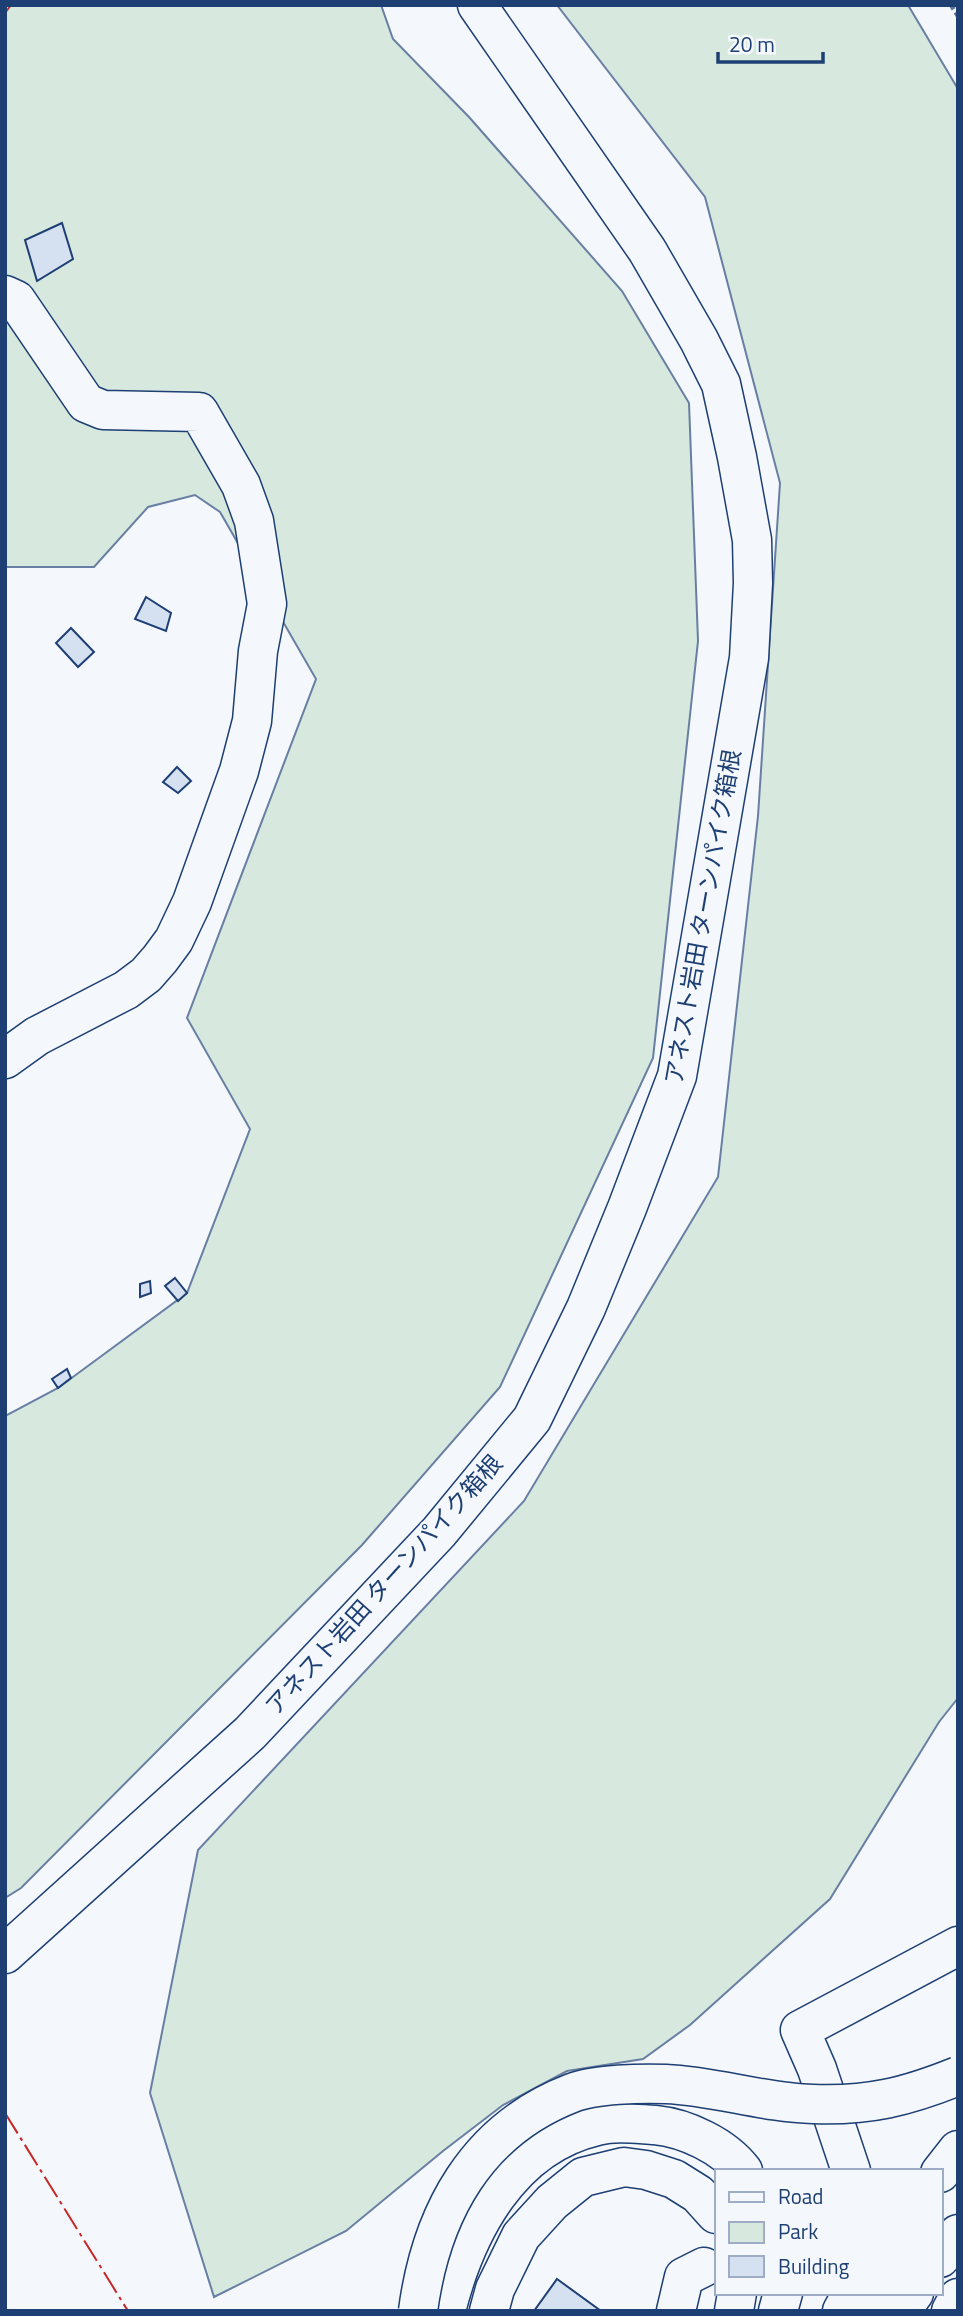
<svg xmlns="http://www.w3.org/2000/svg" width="963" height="2316" viewBox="0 0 963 2316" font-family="'Titillium Web','Noto Sans JP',sans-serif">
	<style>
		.green { fill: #d7e8df; stroke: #687fa3; stroke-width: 2 }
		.building { fill: #d5e0f0; stroke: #1d3f73; stroke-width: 2 }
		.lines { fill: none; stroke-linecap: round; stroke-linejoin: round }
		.minor-casing { stroke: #1d3f73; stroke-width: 41 }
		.highway-casing { stroke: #1d3f73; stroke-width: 41 }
		.path { stroke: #5e769c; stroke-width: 4.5; stroke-dasharray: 5 3.5; stroke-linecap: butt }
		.minor { stroke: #f4f7fb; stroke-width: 38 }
		.highway { stroke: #f4f7fb; stroke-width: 38 }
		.highway-bridge-casing { stroke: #1d3f73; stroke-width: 41; stroke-linecap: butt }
		.highway-bridge { stroke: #f4f7fb; stroke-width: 38 }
		.power { stroke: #c62828; stroke-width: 2; stroke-dasharray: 24 5 3.5 5; stroke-linecap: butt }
		.labels { text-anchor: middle; stroke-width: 5; stroke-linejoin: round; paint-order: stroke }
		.street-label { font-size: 24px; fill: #1d3f73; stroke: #f4f7fb }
	</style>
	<rect width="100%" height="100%" fill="#f4f7fb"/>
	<g class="green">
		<polygon points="5,5 381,5 393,39 469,117 622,291 689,403 698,641 653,1058 500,1387 362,1545 21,1888 5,1898 5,1416 58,1388 187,1293 250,1129 187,1018 316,679 220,512 195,495 148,507 94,567 5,567"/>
		<polygon points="557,5 908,5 958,89 958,1698 939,1722 830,1899 690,2025 643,2059 567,2071 503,2105 443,2151 346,2231 214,2297 150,2093 198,1850 524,1501 718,1177 758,816 780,483 705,197"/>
	</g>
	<g class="building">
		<polygon points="62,223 73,259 37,281 25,240"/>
		<polygon points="146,597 171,613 166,631 135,619"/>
		<polygon points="71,628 94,652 78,667 56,643"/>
		<polygon points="177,767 191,781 178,793 163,782"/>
		<polygon points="175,1278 187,1293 178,1301 165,1286"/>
		<polygon points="150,1281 151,1293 140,1297 140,1284"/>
		<polygon points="67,1369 71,1378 58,1388 52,1379"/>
		<polygon points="557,2279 601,2311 534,2311"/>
	</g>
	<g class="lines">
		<g class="minor-casing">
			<g id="minor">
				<polyline points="5,295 16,300 86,403 103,410 199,412 241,485 254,521 267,604 258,651 252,721 239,771 192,902 174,940 160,959 146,975 126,990 37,1036 5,1059"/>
				<polyline points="5,1954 250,1733 439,1532 532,1419 586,1308 627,1208 677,1076 749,658 753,583 752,540 737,457 721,384 699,340 647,250 477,5"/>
				<polyline points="851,2171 817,2069 800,2030 958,1946"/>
				<polyline points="880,2293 881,2311"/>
				<polyline points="676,2311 684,2277 704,2267"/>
			</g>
		</g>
		<g class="highway-casing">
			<g id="highway">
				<polyline points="940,2173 958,2150"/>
				<polyline points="940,2258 958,2234"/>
				<path d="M446 2311C466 2231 510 2146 597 2126 616 2121 636 2124 655 2125 686 2128 724 2146 743 2171"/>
				<polyline points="489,2311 495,2289 521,2236 552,2202 583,2177 624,2167 646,2170 674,2179 698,2194 716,2214"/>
				<polyline points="734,2311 737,2293"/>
				<polyline points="778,2311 783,2293"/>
				<polyline points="842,2311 852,2293"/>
				<polyline points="901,2311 914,2293"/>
				<polyline points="951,2311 958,2298"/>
			</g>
		</g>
		<polyline class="path" points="951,5 958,16"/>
		<use href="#minor" class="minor"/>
		<use href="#highway" class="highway"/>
		<g class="highway-bridge-casing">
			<path id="highway-bridge" d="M418 2311C431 2213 476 2130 572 2093 595 2084 641 2083 666 2084 715 2086 764 2103 813 2104 869 2106 906 2097 958 2076"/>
		</g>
		<use href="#highway-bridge" class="highway-bridge"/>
		<g class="power">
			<polyline points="5,13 11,5"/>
			<polyline points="5,2113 128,2311"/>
		</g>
	</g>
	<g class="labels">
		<g class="street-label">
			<text transform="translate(703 917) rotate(-80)" y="8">アネスト岩田 ターンパイク箱根</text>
			<text transform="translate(384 1585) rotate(-48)" y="8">アネスト岩田 ターンパイク箱根</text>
		</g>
	</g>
	<rect width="963" height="2316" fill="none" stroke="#1d3f73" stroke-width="14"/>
	<rect x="715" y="2169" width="228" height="126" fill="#f4f7fb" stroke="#9eadc5" stroke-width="2"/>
	<rect x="729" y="2192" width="35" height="10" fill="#f4f7fb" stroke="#9eadc5" stroke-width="2"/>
	<text x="778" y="2204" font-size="21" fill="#1d3f73">Road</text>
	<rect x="729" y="2222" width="35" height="21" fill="#d7e8df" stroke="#9eadc5" stroke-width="2"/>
	<text x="778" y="2239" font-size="21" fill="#1d3f73">Park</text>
	<rect x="729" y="2256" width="35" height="21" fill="#d5e0f0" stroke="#9eadc5" stroke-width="2"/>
	<text x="778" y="2274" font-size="21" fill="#1d3f73">Building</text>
	<path d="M718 52v10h105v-10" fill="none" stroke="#1d3f73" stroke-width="3.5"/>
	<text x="729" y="52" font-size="21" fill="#1d3f73" stroke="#f4f7fb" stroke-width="5" paint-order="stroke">20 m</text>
</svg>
